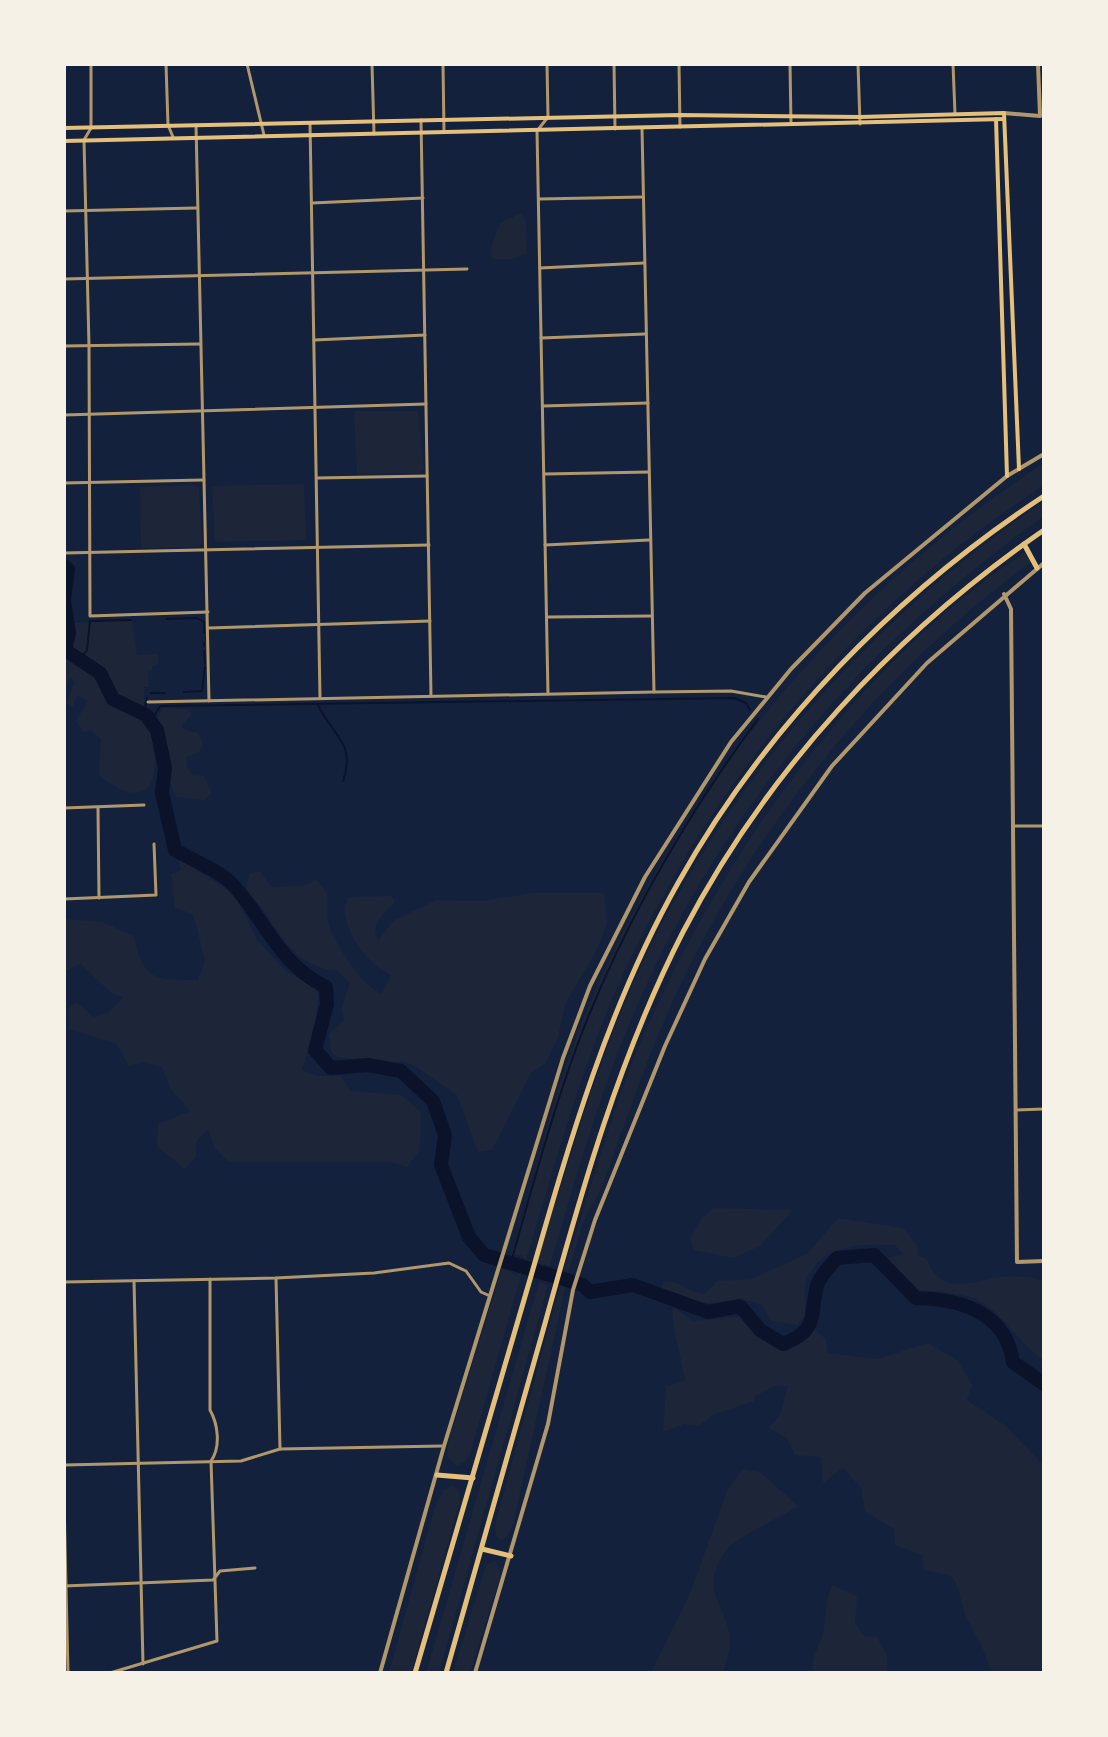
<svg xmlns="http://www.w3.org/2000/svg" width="1108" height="1737" viewBox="0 0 1108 1737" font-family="Rubik,sans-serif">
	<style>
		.green { fill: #1d2539 }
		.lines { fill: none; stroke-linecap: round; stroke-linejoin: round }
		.stream { stroke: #0b132b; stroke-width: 2 }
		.river { stroke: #0b132b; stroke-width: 14 }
		.minor { stroke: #b1986c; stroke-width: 3 }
		.tertiary { stroke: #b1986c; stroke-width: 4 }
		.secondary { stroke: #e5c07b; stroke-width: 4 }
		.trunk { stroke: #e5c07b; stroke-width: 5 }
	</style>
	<rect width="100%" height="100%" fill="#14213d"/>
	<g class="green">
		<polygon points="521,213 526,223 527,254 512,259 492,259 490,251 500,223"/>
		<polygon points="354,411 418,411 424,469 420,473 357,474"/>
		<path d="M1044 463V485C848 612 692 803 604 1019 573 1097 550 1180 526 1261L522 1255H511C533 1183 550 1106 577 1035 670 800 832 602 1044 463Z"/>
		<polygon points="304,484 306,540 215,542 212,486"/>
		<polygon points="195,485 199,489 202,543 198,547 141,548 140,487"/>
		<path d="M1044 501V516C859 649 717 813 629 1025 596 1103 574 1185 550 1266L537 1263C567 1167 595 1069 636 977 725 782 868 622 1044 501Z"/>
		<path d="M1027 551 1031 562C880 673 755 824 676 994 648 1055 627 1118 604 1181 599 1195 590 1206 585 1219 578 1235 574 1254 569 1271L564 1270C589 1196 609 1118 639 1046 719 858 855 664 1027 551Z"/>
		<path d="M132 620 137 655 158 654V665L152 666V671L148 672 149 687H144V709C105 697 120 683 99 668 89 660 77 655 66 648L72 623Z"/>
		<path d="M64 654 93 670 121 711 147 721C164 767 156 822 99 775L101 739 90 730 84 733 76 721 88 701 77 695 73 707 66 703 75 682 71 678 64 691Z"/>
		<path d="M163 708 187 709 192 714 182 725 183 729 198 733 203 744 199 752 187 757 186 766 193 775 204 776 212 793 204 800 176 797C164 773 170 743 157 719Z"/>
		<path d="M178 858 234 894 257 940 286 971 314 987 319 994 314 1030 302 1070 317 1076H341L350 1091 401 1095 421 1112 420 1150 407 1167 390 1162H229L215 1149 208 1129 196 1142V1157L185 1169 157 1146 158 1124 190 1111 170 1088 162 1067 142 1062 129 1066 117 1044 69 1029 68 1009 76 1002 94 1017 109 1012 123 997 111 993 81 964 64 972V919L103 922 134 936C143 981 155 980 198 980L205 960 193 914 175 908 171 874 181 870Z"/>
		<path d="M260 871 271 887 302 886 316 880C335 895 324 907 329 925 334 942 365 991 382 993L391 975C367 964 346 935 344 907L349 897 391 896 395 901C384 915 369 922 378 941L393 921 436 900 483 901 532 893H604L607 923 597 950 566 1002 558 1037 546 1063 531 1073 492 1150 478 1152 457 1095 415 1066 403 1061 390 1064 337 1057 331 1051 329 1034 344 1021 342 1008 350 983 338 971C286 966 279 923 246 890L249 874Z"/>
		<polygon points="714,1208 793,1210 760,1246 734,1258 694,1250 690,1239 702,1217"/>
		<path d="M838 1218 903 1228 917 1245 918 1256 927 1259C938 1292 966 1285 994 1278 1010 1275 1029 1276 1044 1281V1361C992 1319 999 1289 919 1292L888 1258 903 1254 895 1245C862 1243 822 1244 807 1279 803 1288 806 1305 805 1316L797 1325 771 1321 762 1305 751 1301 704 1303 661 1290 664 1282C682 1280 688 1293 704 1294L718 1281 752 1279 808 1253Z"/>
		<polygon points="502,1268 516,1275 522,1272 470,1454 465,1462 456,1466 447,1456 448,1443"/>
		<polygon points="539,1282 548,1285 439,1673 426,1673"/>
		<polygon points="561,1283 566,1284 513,1524 507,1537 501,1540 496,1536 495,1525"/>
		<path d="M673 1307 693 1321 744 1316 755 1333 787 1351 814 1329 826 1339 827 1353 877 1359 928 1343 958 1361 972 1385 967 1400 1006 1426 1044 1466V1673H991C985 1649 978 1640 967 1619 961 1605 961 1592 952 1576L923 1570 922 1555 895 1545 894 1529 865 1512 861 1488 843 1468 823 1483 821 1457 795 1455 787 1438 769 1428 780 1415 788 1386H775L755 1396 754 1401 713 1415 699 1426 684 1424 663 1432 666 1387 685 1380C682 1357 670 1326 673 1307Z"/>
		<path d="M742 1469 760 1472 798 1506C783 1516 736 1538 728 1548 694 1592 730 1606 730 1642 730 1652 725 1664 723 1673H651L691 1591 727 1491Z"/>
		<polygon points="453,1485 459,1490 460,1501 411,1673 389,1673 435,1506 444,1490"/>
		<polygon points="495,1560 501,1573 470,1673 453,1673 486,1565"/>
		<path d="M833 1585 857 1596 855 1623 864 1636 877 1637 887 1656 888 1673H814C810 1658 818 1650 822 1636 828 1618 823 1603 833 1585Z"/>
	</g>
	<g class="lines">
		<g class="stream">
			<polyline points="167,619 197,618 204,622 204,633"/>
			<polyline points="204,643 204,646"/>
			<polyline points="204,651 205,664"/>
			<polyline points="79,661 87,650 90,621 131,620"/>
			<polyline points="184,692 202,691 205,667"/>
			<polyline points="151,693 165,693"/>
			<path d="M318 705C333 737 356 742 343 781"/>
			<polyline points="144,714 147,698"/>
			<polyline points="151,721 160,706 734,698 746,703 750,710"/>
			<path d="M511 1262C533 1185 554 1105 583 1030 626 920 687 815 758 719"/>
		</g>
		<path class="river" d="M64 566 68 569 64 600 69 633 65 650 100 673 113 699 146 715 157 730 165 768 162 793 175 850C192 860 221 871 234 886 266 922 280 965 326 987L327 1004 315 1050 331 1068 368 1065 401 1071 433 1101 445 1135 441 1165 469 1237 484 1255 583 1285 590 1292 633 1285 708 1312 740 1306 760 1330 783 1344C822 1329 808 1313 818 1283 821 1275 831 1265 837 1258L874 1255 916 1298C960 1299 1006 1312 1013 1362L1044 1384"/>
		<g class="minor">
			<polyline points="91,64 91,128 84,140 89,346 90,616 208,612"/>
			<polyline points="166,64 168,125 173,137"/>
			<polyline points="247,64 264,135"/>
			<polyline points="372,64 374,134"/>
			<polyline points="443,64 444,132"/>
			<polyline points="547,64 548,117 537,131 548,694"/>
			<polyline points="614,64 615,129"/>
			<polyline points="679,64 680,127"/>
			<polyline points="790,64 791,124"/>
			<polyline points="858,64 860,124"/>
			<polyline points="953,64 955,114"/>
			<polyline points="421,120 431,696"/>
			<polyline points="310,123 320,698"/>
			<polyline points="196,125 209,701"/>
			<polyline points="642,128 654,692"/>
			<polyline points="539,199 643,197"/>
			<polyline points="312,203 423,198"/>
			<polyline points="64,211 196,208"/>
			<polyline points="540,268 644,263"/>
			<polyline points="64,279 467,269"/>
			<polyline points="541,338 645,334"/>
			<polyline points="314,340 425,335"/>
			<polyline points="64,346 200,344"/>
			<polyline points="543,406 648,403"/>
			<polyline points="64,415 426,404"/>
			<polyline points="545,474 649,472"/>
			<polyline points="317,478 427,476"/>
			<polyline points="64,483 203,480"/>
			<polyline points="545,545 649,540"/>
			<polyline points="64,553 429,545"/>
			<polyline points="548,617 652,616"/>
			<polyline points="209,628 430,621"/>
			<polyline points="148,702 654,692 731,691 766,697"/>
			<polyline points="64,808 144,805"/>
			<polyline points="98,808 99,898"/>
			<polyline points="1013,826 1044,826"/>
			<polyline points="64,899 156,895 154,844"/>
			<polyline points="1016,1110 1044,1109"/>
			<polyline points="276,1278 280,1449"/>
			<polyline points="134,1281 143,1664"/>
			<polyline points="64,1282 276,1278 374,1273 449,1263 466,1271 481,1292 490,1296"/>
			<polyline points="64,1465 241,1461 280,1449 442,1446"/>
			<polyline points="64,1501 68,1673"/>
			<polyline points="64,1586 213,1580 220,1571 255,1568"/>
			<path d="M110 1673 217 1641 211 1461C221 1447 218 1424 210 1410V1279"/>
		</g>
		<g class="tertiary">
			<polyline points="1004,113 1040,116 1038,64"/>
			<polyline points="1004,594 1011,609 1017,1262 1044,1261"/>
			<polyline points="380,1673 444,1446 563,1058 590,986 645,877 731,742 791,669 865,593 1007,476 1044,454"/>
			<polyline points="475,1673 548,1424 573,1290 595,1220 665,1046 705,959 749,882 832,766 927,663 1044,563"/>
		</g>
		<g class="secondary">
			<polyline points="996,119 1007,476"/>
			<polyline points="64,128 680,115 860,117 1004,113 1019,469"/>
			<polyline points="64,141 1004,119"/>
		</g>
		<g class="trunk">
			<polyline points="1024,544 1037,568"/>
			<polyline points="437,1475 473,1478"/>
			<polyline points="482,1549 511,1556"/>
			<path d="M415 1673C454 1541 493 1409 531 1276 570 1140 608 1007 678 883 765 727 895 594 1044 496"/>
			<path d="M446 1673C479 1558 511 1442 544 1327 581 1192 619 1057 683 932 767 770 895 633 1044 530"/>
		</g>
	</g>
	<rect width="1108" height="1737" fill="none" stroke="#f6f1e7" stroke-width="132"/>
</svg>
